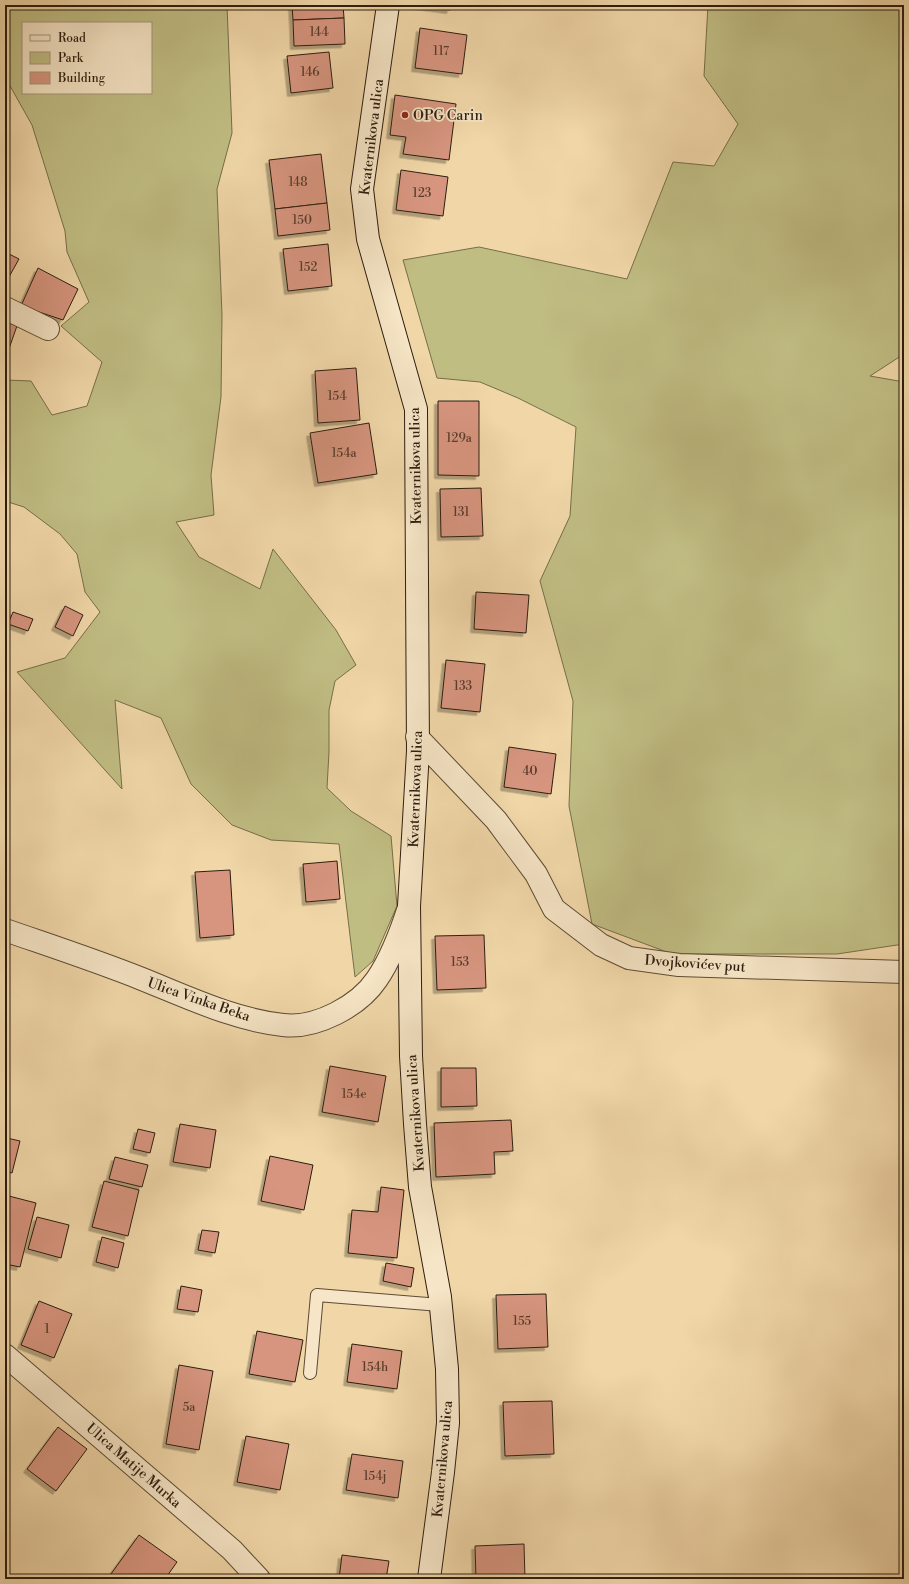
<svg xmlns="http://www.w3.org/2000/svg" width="909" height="1584" viewBox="0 0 909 1584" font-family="'Libre Bodoni',serif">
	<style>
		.green { fill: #c0bd83; stroke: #766e49; fill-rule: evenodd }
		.building { fill: #d7957f; stroke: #2c1e0f; filter: url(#shadow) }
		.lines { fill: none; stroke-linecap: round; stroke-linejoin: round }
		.lane-casing { stroke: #5d4c35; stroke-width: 14 }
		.street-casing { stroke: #5d4c35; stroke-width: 24 }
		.secondary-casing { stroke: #2c1e0f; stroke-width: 24 }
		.lane { stroke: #f6e5c6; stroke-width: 12 }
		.street { stroke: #f6e5c6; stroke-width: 22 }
		.secondary { stroke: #f6e5c6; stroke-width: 22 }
		.poi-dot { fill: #8f2418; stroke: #f6e5c6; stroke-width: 1.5 }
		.labels { text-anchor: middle; stroke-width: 3.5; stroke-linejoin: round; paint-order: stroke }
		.number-label { font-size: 12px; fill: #573c2b }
		.poi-label { font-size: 14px; fill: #2c1e0f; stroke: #f6e5c6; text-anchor: start }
		.street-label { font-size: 14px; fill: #2c1e0f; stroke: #f6e5c6 }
	</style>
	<defs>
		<filter id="shadow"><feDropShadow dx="-3.5" dy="3.5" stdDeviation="0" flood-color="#0004"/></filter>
	</defs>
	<rect width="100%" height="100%" fill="#f1d7a8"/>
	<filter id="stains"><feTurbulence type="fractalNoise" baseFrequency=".005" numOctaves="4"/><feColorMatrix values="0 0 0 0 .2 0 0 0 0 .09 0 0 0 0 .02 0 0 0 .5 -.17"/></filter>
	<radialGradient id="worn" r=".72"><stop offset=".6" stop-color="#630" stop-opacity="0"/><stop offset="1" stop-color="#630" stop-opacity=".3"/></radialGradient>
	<g class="green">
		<path d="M5 5H227L232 133 217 189 222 315 221 397 211 475 214 515 176 522 199 557 260 589 273 549 336 630 356 665 335 681 329 710V752L327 788 351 811 391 836 397 906 373 961 355 977 339 844 271 840 232 825 191 784 161 718 115 700 122 789 17 672 65 658 100 612 85 592 77 554 60 534 24 507 5 501V380L31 381 52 415 87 406 102 362 61 326 89 302 67 252 65 231 32 125 5 77ZM23 23H151V93H23Z"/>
		<polygon points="708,5 904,5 904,354 870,376 904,382 904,944 837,954 672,954 592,924 569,806 573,701 540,581 570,516 576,427 518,398 480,382 437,378 403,260 479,247 627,279 673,162 714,166 738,124 704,76"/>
	</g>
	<g class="building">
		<polygon points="292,5 343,5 344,18 293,20"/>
		<polygon points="413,5 451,5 450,10"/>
		<polygon points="344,18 345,44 294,46 293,20"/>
		<polygon points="420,28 467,35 462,74 415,68"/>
		<polygon points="329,52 333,88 291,93 287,56"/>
		<polygon points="395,95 456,104 449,160 403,154 406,137 390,135"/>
		<polygon points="321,154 327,203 275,209 269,160"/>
		<polygon points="401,170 448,177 443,216 396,210"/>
		<polygon points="327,203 330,230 278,236 275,209"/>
		<polygon points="328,244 332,286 288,291 283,249"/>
		<polygon points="5,252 19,259 5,284"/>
		<polygon points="38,268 78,289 63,320 21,306"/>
		<polygon points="5,318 18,323 5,360"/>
		<polygon points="356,368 360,420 318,423 315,371"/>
		<polygon points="438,401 479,401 479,476 438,475"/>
		<polygon points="369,423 377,474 318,483 310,433"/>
		<polygon points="481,488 483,536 441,537 440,489"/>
		<polygon points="476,592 529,595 526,633 474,629"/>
		<polygon points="65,606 83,615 73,636 55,627"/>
		<polygon points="13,612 33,619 28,631 8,624"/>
		<polygon points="446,660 485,664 480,712 441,708"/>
		<polygon points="509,747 556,754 551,794 504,787"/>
		<polygon points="337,861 340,899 306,902 303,864"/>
		<polygon points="230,870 234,935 200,938 195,872"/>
		<polygon points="484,935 486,988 437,990 435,936"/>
		<polygon points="330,1066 386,1076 378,1122 322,1112"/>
		<polygon points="441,1068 476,1068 477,1106 441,1107"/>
		<polygon points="511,1120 513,1151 494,1152 495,1174 436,1177 434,1123"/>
		<polygon points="180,1124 216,1130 210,1168 173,1162"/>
		<polygon points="138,1129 155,1133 150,1153 133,1149"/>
		<polygon points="7,1138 20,1141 12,1173 5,1171 5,1144"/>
		<polygon points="270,1156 313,1165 304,1210 261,1201"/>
		<polygon points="115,1157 148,1165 142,1187 109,1179"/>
		<polygon points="104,1181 139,1190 128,1236 92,1227"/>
		<polygon points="381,1187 404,1190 397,1258 348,1253 352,1210 378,1212"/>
		<polygon points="5,1195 36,1203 20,1267 5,1264"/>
		<polygon points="37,1217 69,1225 61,1258 28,1249"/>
		<polygon points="202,1230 219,1232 215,1253 198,1250"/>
		<polygon points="102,1237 124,1243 118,1268 96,1262"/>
		<polygon points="386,1263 414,1268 411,1287 383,1281"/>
		<polygon points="181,1286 202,1290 198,1312 177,1309"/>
		<polygon points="546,1294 548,1347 498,1349 496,1295"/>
		<polygon points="39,1301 72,1314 54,1358 21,1345"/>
		<polygon points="257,1331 303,1340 295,1382 249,1374"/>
		<polygon points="352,1344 402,1351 397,1389 347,1382"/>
		<polygon points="179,1365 213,1371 199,1450 166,1444"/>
		<polygon points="552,1401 554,1454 505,1456 503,1402"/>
		<polygon points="58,1427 87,1449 56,1491 27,1469"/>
		<polygon points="246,1436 289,1444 280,1490 237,1482"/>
		<polygon points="352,1454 403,1461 398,1498 346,1490"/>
		<polygon points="139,1535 177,1562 165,1579 119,1579 111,1574"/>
		<polygon points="524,1544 525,1579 476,1579 475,1546"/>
		<polygon points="342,1555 389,1561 386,1579 339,1579"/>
	</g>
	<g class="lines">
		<g class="lane-casing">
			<polyline id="lane" points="310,1373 317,1295 440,1305"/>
		</g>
		<g class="street-casing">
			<g id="street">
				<polyline points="5,308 48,329"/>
				<polyline points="417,737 496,820 536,874 554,909 601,945 629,958 679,965 904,972"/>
				<path d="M5 930C51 946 97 961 142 979 187 997 235 1020 283 1025 316 1029 359 1006 377 979 390 960 402 929 409 907"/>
				<polyline points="5,1355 232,1550 259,1579"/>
			</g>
		</g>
		<g class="secondary-casing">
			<polyline id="secondary" points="388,5 362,189 368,239 416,409 418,751 409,906 411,1056 415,1124 420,1187 440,1297 447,1369 448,1423 443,1472 429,1579"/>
		</g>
		<use href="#lane" class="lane"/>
		<use href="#street" class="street"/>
		<use href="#secondary" class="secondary"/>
	</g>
	<circle class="poi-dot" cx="405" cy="115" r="4"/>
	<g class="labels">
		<g class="number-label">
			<text x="319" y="36">144</text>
			<text x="441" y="55">117</text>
			<text x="310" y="76">146</text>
			<text x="298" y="186">148</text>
			<text x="422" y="197">123</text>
			<text x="302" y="224">150</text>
			<text x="308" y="271">152</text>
			<text x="337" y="400">154</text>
			<text x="459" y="442">129a</text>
			<text x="344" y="457">154a</text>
			<text x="461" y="516">131</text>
			<text x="463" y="690">133</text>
			<text x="530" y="775">40</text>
			<text x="460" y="966">153</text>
			<text x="354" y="1098">154e</text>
			<text x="522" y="1325">155</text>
			<text x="47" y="1333">1</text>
			<text x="375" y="1371">154h</text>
			<text x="189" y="1411">5a</text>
			<text x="375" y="1480">154j</text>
		</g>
		<g class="poi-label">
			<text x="413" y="120">OPG Carin</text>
		</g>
		<g class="street-label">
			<text transform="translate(371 137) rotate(-83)" y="5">Kvaternikova ulica</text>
			<text transform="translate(415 466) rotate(-91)" y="5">Kvaternikova ulica</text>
			<text transform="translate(415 789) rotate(-88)" y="5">Kvaternikova ulica</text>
			<text transform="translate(695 963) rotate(4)" y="5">Dvojkovićev put</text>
			<text transform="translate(199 999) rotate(19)" y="5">Ulica Vinka Beka</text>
			<text transform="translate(415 1113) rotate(-94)" y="5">Kvaternikova ulica</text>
			<text transform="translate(442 1459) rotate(-85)" y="5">Kvaternikova ulica</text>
			<text transform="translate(134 1465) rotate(41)" y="5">Ulica Matije Murka</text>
		</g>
	</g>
	<rect width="909" height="1584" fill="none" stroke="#f1d7a8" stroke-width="20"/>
	<rect x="6" y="6" width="897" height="1572" fill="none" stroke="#2c1e0f" stroke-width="2"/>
	<rect x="10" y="10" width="889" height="1564" fill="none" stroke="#2c1e0f"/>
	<rect x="22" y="22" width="130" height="72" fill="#f6e5c6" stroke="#a5957d"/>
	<rect x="30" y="35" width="20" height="6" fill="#f6e5c6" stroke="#a5957d"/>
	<text x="58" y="42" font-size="12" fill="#2c1e0f">Road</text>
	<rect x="30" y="52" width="20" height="12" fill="#c0bd83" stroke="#a5957d"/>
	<text x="58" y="62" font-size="12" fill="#2c1e0f">Park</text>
	<rect x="30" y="72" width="20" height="12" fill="#d7957f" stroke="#a5957d"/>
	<text x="58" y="82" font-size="12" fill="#2c1e0f">Building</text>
	<rect width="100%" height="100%" filter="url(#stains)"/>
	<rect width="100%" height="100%" fill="url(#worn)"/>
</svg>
